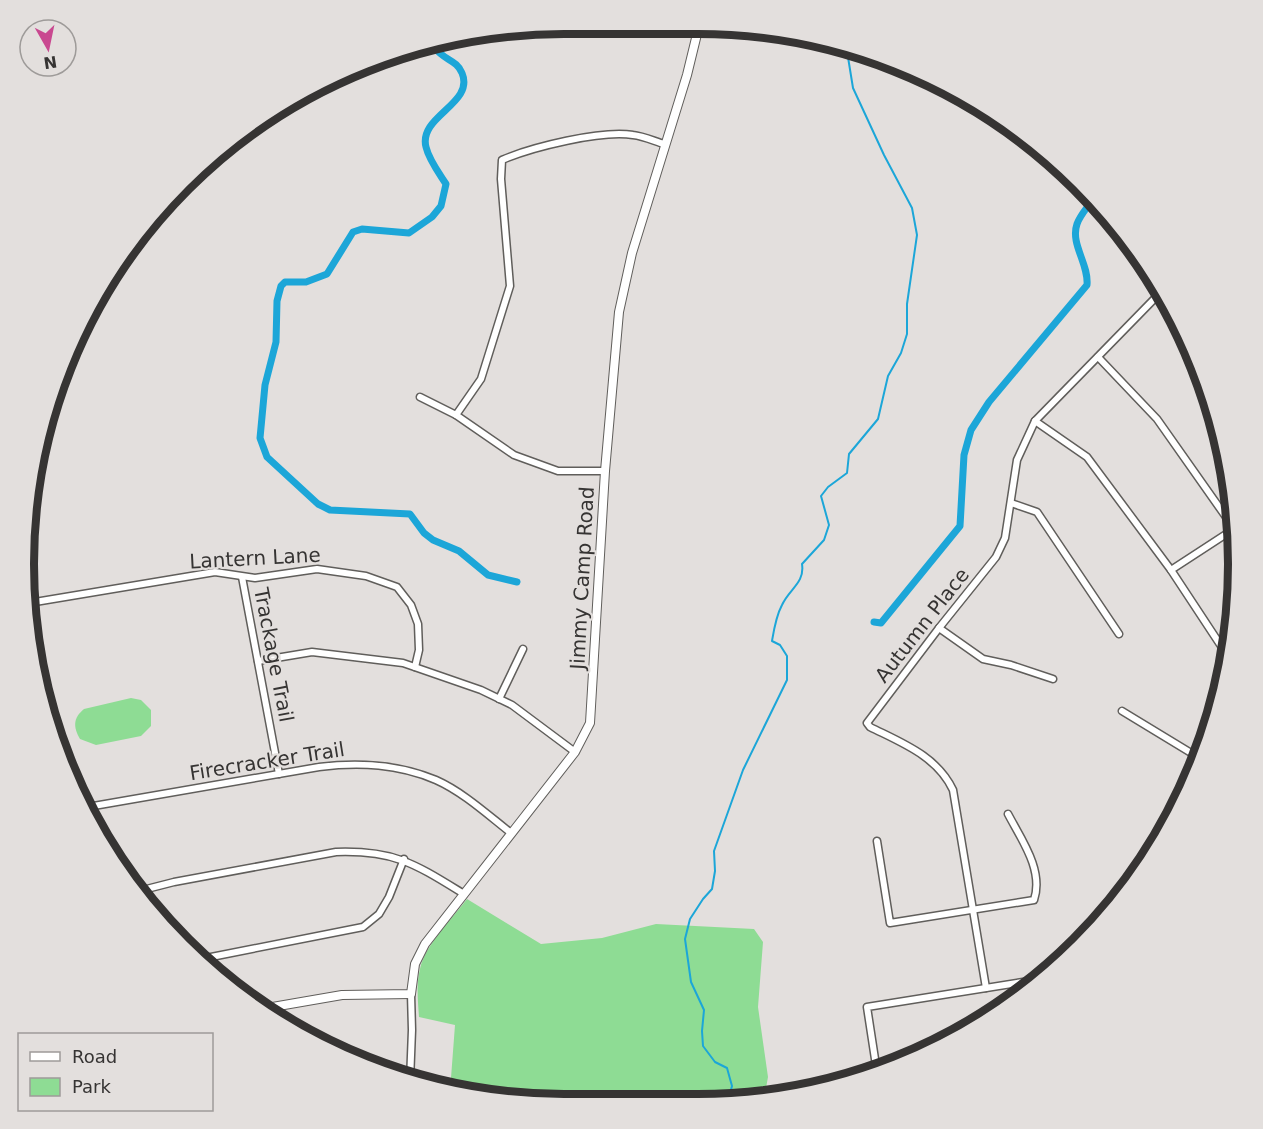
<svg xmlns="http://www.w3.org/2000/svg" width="1263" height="1129" viewBox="0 0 1263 1129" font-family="'DejaVu Sans',sans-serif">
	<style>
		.green { fill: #8edc94 }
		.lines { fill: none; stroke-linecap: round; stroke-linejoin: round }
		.stream { stroke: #1ca6d8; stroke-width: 2 }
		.canal { stroke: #1ca6d8; stroke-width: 7 }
		.minor-casing { stroke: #605e5b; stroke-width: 9 }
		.tertiary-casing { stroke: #605e5b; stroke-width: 10 }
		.minor { stroke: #fff; stroke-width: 6 }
		.tertiary { stroke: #fff; stroke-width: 8 }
		.labels { text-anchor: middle; stroke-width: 4.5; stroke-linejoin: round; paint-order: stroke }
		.street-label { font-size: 20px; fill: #363433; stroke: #e3dfdd }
		.rim { fill: none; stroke: #363433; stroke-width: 8 }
	</style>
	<rect width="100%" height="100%" fill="#e3dfdd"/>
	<g class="green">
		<path d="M131 698 141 700 151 710V726L141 736 96 745 80 739C73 727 73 718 84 709Z"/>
		<path d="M467 899 541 944 602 938 656 924 754 929 763 942 758 1007 768 1077 764 1099 733 1104H529L450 1091 455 1025 419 1017C418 1001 416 985 420 969 425 945 452 919 467 899Z"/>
	</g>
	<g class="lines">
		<path class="stream" d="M727 1104 732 1086 727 1068 715 1062 703 1046 702 1031 704 1010 691 982 685 939 690 919 703 899 712 889 715 871 714 851 743 770 787 680V656L780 645 772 641C774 629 776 616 782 605 789 589 805 583 802 564L824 540 829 525 821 496 828 487 847 473 849 454 878 419 888 376 901 353 907 334V304L917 235 912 208 884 155 853 88 847 51"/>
		<g class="canal">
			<path d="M437 42 436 49C444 60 457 60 462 73 475 104 418 116 426 147 429 160 439 173 446 184L441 206 432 217 409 233 362 229 353 232 327 274 306 282H285L281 286 277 301 276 342 265 385 260 438 267 457 318 504 330 510 410 514 424 533 433 540 459 551 488 575 517 582"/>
			<path d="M874 622 881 623 960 526 964 455 971 430 989 402 1087 285C1089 264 1070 244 1077 224 1080 215 1088 207 1093 199"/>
		</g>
		<g class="minor-casing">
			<g id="minor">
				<polyline points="1098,357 1157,419 1238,534"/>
				<polyline points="420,397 456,415"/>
				<polyline points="1035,421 1087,457 1171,570 1229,658"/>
				<path d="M605 471H558L514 455 456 415 481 379 510 286 501 179 502 160C532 147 601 130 633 135 643 136 654 141 664 144"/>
				<polyline points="1011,503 1037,512 1119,634"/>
				<polyline points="1171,570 1237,527"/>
				<polyline points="242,577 279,774"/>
				<polyline points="29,603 215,572 255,578 317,569 366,576 397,587 411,605 418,624 419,650 415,667"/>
				<polyline points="939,628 983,659 1011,665 1053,679"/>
				<polyline points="258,661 312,652 403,663 481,690 512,705 575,752"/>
				<polyline points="499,699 523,649"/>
				<polyline points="1122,711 1201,759"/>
				<path d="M82 808 319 767C360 762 398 764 436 780 463 792 488 815 511 833"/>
				<path d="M877 841 890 923 1034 900C1044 870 1021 839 1008 814"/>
				<path d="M135 892 174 882 336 852C395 850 415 864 464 894"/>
				<polyline points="201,959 363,927 379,914 389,897 404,859"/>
				<path d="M986 988 953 790C937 756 902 743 870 727L867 723 939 628 996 557 1005 538 1017 460 1035 421 1162 291"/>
				<polyline points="877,1072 867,1007 1042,979"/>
				<polyline points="389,1073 411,1075"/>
				<polyline points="410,1081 412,1030 411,994"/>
			</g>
		</g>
		<g class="tertiary-casing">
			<polyline id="tertiary" points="261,1009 342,995 411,994 415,964 425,944 575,752 590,723 605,471 619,312 632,253 687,75 698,30"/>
		</g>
		<use href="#minor" class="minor"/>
		<use href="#tertiary" class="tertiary"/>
	</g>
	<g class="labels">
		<g class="street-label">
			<text transform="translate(255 558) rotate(-3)" y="7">Lantern Lane</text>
			<text transform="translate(582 578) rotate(-87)" y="7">Jimmy Camp Road</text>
			<text transform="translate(922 625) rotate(-52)" y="7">Autumn Place</text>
			<text transform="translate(274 655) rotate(79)" y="7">Trackage Trail</text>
			<text transform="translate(267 761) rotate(-9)" y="7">Firecracker Trail</text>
		</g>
	</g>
	<path d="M0 0H1263V1129H0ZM564 34H698A530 530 0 0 1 1228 564V564A530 530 0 0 1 698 1094H564A530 530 0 0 1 34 564V564A530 530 0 0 1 564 34Z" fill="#e3dfdd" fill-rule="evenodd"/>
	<path class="rim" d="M564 34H698A530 530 0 0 1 1228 564V564A530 530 0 0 1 698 1094H564A530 530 0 0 1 34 564V564A530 530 0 0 1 564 34Z"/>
	<rect x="18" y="1033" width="195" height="78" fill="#e3dfdd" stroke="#9e9b99" stroke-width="1.5"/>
	<rect x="30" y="1052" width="30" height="9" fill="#ffffff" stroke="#9e9b99" stroke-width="1.5"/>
	<text x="72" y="1063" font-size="18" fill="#363433">Road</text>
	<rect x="30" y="1078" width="30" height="18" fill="#8edc94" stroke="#9e9b99" stroke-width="1.5"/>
	<text x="72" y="1093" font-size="18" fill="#363433">Park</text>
	<g transform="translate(48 48) rotate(171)"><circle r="28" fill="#e3dfdd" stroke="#9e9b99" stroke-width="1.5"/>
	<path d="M0-4.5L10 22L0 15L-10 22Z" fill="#c94890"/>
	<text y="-9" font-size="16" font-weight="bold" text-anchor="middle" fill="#363433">N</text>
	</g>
</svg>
